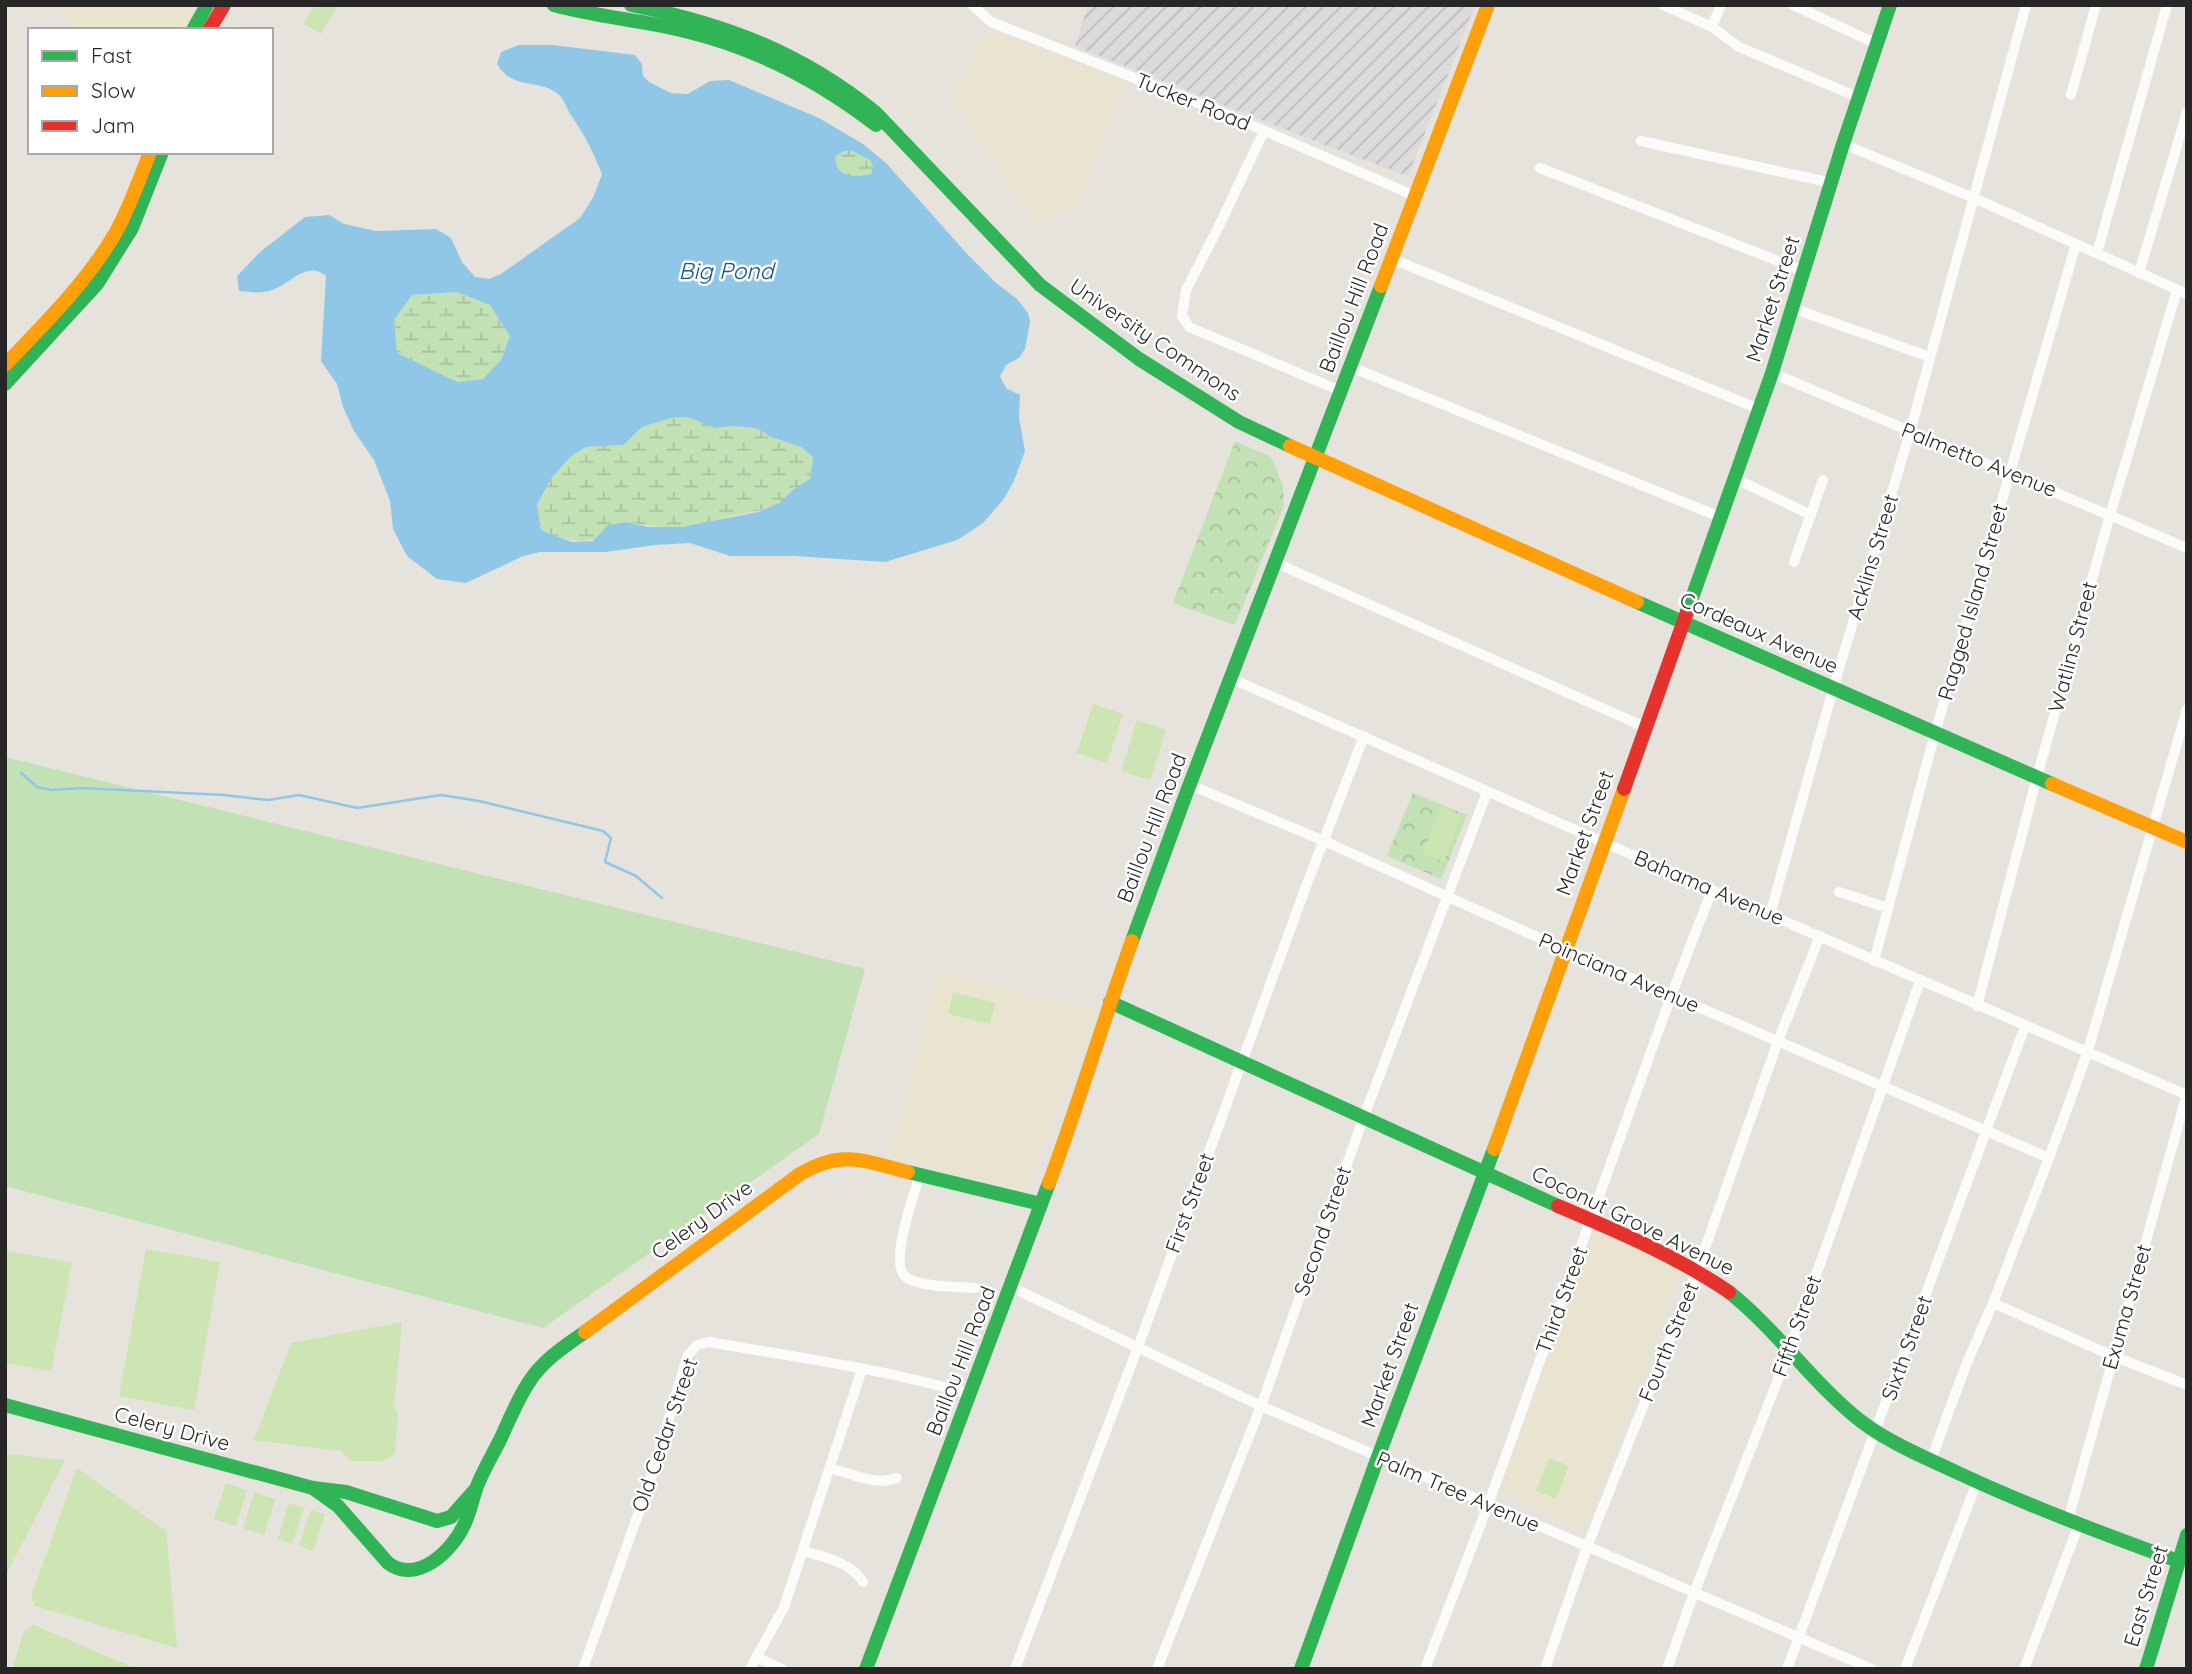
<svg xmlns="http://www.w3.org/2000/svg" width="2192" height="1674" viewBox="0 0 2192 1674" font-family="Quicksand,sans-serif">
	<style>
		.industrial { fill: url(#industrial-furrows) }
		.education { fill: #e8e4d0 }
		.grass { fill: #c2e1b5 }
		.wetland { fill: url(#wetland-marsh) }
		.park { fill: url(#park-crowns) }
		.pitch { fill: #cde5b2 }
		.water { fill: #90c7e6; fill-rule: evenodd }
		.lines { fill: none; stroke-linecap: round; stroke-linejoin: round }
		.stream { stroke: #90c7e6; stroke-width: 2.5 }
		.street { stroke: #fbfbfa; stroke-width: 10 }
		.fast { stroke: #30b455; stroke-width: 14 }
		.slow { stroke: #ff9f0a; stroke-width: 14 }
		.jam { stroke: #e5322d; stroke-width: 14 }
		.labels { text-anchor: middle; stroke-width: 5; stroke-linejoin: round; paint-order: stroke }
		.street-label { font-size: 21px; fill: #272727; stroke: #fff }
		.water-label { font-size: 23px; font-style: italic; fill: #105692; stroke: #fff }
	</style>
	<defs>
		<pattern id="industrial-furrows" width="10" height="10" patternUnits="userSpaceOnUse" patternTransform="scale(1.75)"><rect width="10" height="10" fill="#dcdadb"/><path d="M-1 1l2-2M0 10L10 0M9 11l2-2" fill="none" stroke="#bdbbbc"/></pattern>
		<pattern id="wetland-marsh" width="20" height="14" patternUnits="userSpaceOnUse" patternTransform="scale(1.75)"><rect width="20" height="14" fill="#c2e1b5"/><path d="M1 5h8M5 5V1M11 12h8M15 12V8" fill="none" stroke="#a7c19c"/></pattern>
		<pattern id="park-crowns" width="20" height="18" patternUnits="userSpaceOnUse" patternTransform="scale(1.75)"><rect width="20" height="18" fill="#c2e1b5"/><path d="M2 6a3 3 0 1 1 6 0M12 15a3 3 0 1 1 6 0" fill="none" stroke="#a7c19c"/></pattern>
	</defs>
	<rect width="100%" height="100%" fill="#e5e3dc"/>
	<polygon class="industrial" points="1088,5 1475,5 1408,176 1322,144 1075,46"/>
	<g class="education">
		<polygon points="54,5 200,5 182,30 72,30"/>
		<polygon points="990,29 1124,81 1081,202 1036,226 949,95"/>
		<polygon points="938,971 1096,1011 1025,1193 888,1158"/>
		<polygon points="1596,1229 1682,1271 1583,1529 1499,1491"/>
	</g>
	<polygon class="grass" points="5,757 865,969 819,1134 543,1328 5,1186"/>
	<g class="wetland">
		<path d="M844 151H852L870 160 873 167 871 175C856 178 833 177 836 155Z"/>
		<polygon points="457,292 490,305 510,336 501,360 483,379 457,382 397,354 394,320 412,295"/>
		<path d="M675 417 690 418 715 428 733 426 756 428 771 437 801 447 813 457 810 479C799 486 790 495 780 502 765 513 746 512 728 517 719 519 711 523 702 524 677 530 651 527 627 522 586 545 585 547 541 530L537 506 551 479 570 457 586 447 624 445 642 427Z"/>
	</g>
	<g class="park">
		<polygon points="1235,441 1271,457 1283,485 1284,506 1235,625 1173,603"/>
		<polygon points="1413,793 1467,815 1441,879 1387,856"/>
	</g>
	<g class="pitch">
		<polygon points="314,5 338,5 321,34 304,24"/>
		<polygon points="1093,704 1123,714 1107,763 1077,753"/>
		<polygon points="1137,720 1166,730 1150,780 1121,771"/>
		<polygon points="1441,807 1462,816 1444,862 1423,853"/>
		<polygon points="953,992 995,1003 990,1024 948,1014"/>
		<polygon points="146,1249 220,1262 194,1410 119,1396"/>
		<polygon points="5,1250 72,1263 51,1371 5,1363"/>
		<polygon points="402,1322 394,1406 398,1416 395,1454 383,1461 351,1461 341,1451 254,1440 291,1343"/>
		<polygon points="5,1454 65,1460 5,1577"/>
		<polygon points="1549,1458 1569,1466 1556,1499 1536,1491"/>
		<polygon points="77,1468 166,1531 177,1648 35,1606 31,1597"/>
		<polygon points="226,1483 247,1490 236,1526 214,1519"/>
		<polygon points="254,1492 275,1499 264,1535 243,1528"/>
		<polygon points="289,1503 304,1508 292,1544 278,1539"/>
		<polygon points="311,1510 325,1514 313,1551 299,1546"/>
		<polygon points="33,1625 34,1625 137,1669 13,1669 23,1632"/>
	</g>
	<path class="water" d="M519 45H553L635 55 642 64 643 76 649 82 671 93 688 94 710 81 729 80 819 118 863 144 887 164 969 256 996 283 1017 299 1028 313 1030 322 1025 349 1019 358 1006 365 1000 376 1006 388 1020 395 1019 418 1025 451 1014 481 1003 500 983 523 957 540 885 562 794 556H730L690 543 656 545 605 552H540L523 556 466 583 437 579 407 556 393 529 390 501 374 460 354 431 343 407 337 384 321 361 326 276C306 260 291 284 272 290 261 294 251 292 239 291L237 276 260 252 305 217 329 215 344 224 376 231 436 229 451 238 462 262 475 277 489 279 501 274 580 218 594 196 602 174C593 151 583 132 569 112 566 106 563 98 558 94 538 78 513 91 497 64L501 52ZM844 151H852L870 160 873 167 871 174C856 178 833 177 836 156ZM457 292 490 305 510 336 501 360 483 379 457 382 397 353 394 320 412 295ZM675 417 690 418 715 428 733 426 756 428 771 437 801 447 813 457 810 479 794 489 779 503 758 512 682 527H648L627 522 608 525 593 541 572 542 541 530 537 505 551 479 570 457 586 447 624 445 642 427Z"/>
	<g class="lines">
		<polyline class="stream" points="21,773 37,787 51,790 81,788 224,795 268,800 299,795 357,808 441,795 479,801 603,831 611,838 605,862 636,876 662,898"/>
		<g class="street">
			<polyline points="972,5 991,22 1214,109 1415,196"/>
			<polyline points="1663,5 1712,27 1739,47 1860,98"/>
			<polyline points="1793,5 1877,44"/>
			<polyline points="1712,27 1721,5"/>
			<polyline points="2071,95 2096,5"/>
			<polyline points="1264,131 1218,228 1186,290 1182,316 1189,327 1341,391"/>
			<polyline points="1641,141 1832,183"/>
			<polyline points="1843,144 1974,198 2187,294"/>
			<polyline points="1540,168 1804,271"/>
			<polyline points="2097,253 2167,5"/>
			<polyline points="1390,258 1759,409"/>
			<polyline points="2139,273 2187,112"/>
			<polyline points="1792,308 1930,357"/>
			<polyline points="1351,367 1720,517"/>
			<path d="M1772 373C1910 432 2049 489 2187 548"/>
			<polyline points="1734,478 1811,515"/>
			<polyline points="1794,562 1823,480"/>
			<polyline points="1276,563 1645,727"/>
			<polyline points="1232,679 1712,890 2187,1095"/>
			<polyline points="1190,785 1324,841 1566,950 2049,1158"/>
			<polyline points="1839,892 1888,908"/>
			<polyline points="1770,915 1833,689 1910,432 2026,5"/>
			<polyline points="1874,961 1935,733 2076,244"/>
			<polyline points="1977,1006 2037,777 2110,515 2177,290"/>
			<path d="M920 1174C915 1193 888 1264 906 1277 919 1287 958 1287 975 1288"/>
			<polyline points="1011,1287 1261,1406 1872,1669"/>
			<polyline points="1993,1303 2113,1356 2187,1385"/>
			<polyline points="1931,1460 1966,1365 1993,1303 2049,1158 2087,1054 2187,709"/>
			<path d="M830 1468C851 1474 876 1486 897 1478"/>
			<polyline points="2068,1520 2187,1094"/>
			<path d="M804 1551C824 1557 851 1562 863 1582"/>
			<polyline points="756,1657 782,1669"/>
			<path d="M583 1669 650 1481 688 1355 697 1345 709 1342C795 1357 885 1369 969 1394"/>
			<polyline points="750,1669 784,1607 862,1369"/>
			<polyline points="1015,1669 1138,1347 1305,889 1364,736"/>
			<polyline points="1157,1669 1261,1406 1363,1119 1487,792"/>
			<polyline points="1425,1669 1488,1505 1671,996 1712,890"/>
			<polyline points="1545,1669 1587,1547 1697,1271 1778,1041 1820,936"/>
			<polyline points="1667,1669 1694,1593 1790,1349 1920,981"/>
			<polyline points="1787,1669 2025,1026"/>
			<polyline points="1905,1669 1977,1482"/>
			<polyline points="2024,1669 2079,1524"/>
		</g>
		<g class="fast">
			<path d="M554 5C597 17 642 20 685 31 756 48 819 81 876 125"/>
			<path d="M631 5C725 24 801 52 876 113L1040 285 1139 359 1239 422 1290 446"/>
			<polyline points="193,30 207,5"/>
			<polyline points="5,384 97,284 132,228 162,152"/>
			<polyline points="1637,602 2052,784"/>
			<polyline points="1687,612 1772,373 1843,144 1890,5"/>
			<polyline points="1132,941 1186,794 1381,286"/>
			<polyline points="1110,1002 1558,1206"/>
			<polyline points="908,1172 1041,1204"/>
			<path d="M1729 1292C1778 1331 1813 1384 1862 1422 1890 1443 1924 1457 1956 1472 2028 1506 2103 1534 2178 1561"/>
			<polyline points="5,1405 313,1488 346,1492 437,1521 451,1517 475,1490"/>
			<path d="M313 1488 338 1506 388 1563C417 1585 452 1551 464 1525 470 1513 472 1501 476 1489 482 1472 492 1456 500 1440 509 1421 517 1400 529 1382 543 1360 564 1347 585 1332"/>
			<polyline points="866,1669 1049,1183"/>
			<polyline points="1301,1669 1378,1457 1494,1149"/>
			<polyline points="2146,1669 2187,1535"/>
		</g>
		<g class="slow">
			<polyline points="1381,286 1488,5"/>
			<path d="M5 365C45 323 87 282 116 232 130 206 140 179 150 152"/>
			<polyline points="1290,446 1637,602"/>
			<polyline points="2052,784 2187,842"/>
			<polyline points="1494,1149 1624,789"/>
			<path d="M1049 1183C1079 1103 1103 1021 1132 941"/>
			<path d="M585 1332 800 1174C843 1149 863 1161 908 1172"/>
		</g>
		<g class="jam">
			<polyline points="209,30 224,5"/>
			<polyline points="1624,789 1687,612"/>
			<path d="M1558 1206C1617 1231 1676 1256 1729 1292"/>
		</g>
	</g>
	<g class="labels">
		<g class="street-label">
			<text transform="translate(1193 102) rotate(22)" y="7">Tucker Road</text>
			<text transform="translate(1354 298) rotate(-69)" y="7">Baillou Hill Road</text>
			<text transform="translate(1773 299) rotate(-72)" y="7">Market Street</text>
			<text transform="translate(1155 340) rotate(34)" y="7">University Commons</text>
			<text transform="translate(1979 460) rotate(22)" y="7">Palmetto Avenue</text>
			<text transform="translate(1873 557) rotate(-73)" y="7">Acklins Street</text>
			<text transform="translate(1973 602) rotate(-74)" y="7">Ragged Island Street</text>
			<text transform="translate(1759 633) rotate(24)" y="7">Cordeaux Avenue</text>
			<text transform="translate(2073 647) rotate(-75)" y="7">Watlins Street</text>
			<text transform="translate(1152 828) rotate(-69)" y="7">Baillou Hill Road</text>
			<text transform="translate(1585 833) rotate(-70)" y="7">Market Street</text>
			<text transform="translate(1709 888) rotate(23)" y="7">Bahama Avenue</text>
			<text transform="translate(1619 973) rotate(23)" y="7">Poinciana Avenue</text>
			<text transform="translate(1190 1203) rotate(-70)" y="7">First Street</text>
			<text transform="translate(702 1220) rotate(-36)" y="7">Celery Drive</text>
			<text transform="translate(1633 1221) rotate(26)" y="7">Coconut Grove Avenue</text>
			<text transform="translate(1323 1231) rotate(-71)" y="7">Second Street</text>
			<text transform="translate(1562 1300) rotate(-70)" y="7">Third Street</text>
			<text transform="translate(2127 1307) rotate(-74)" y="7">Exuma Street</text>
			<text transform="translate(1797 1326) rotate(-70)" y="7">Fifth Street</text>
			<text transform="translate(1669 1342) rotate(-68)" y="7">Fourth Street</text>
			<text transform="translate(1907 1348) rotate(-70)" y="7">Sixth Street</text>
			<text transform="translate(961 1361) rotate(-69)" y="7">Baillou Hill Road</text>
			<text transform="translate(1390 1365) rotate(-70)" y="7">Market Street</text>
			<text transform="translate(172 1429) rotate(15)" y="7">Celery Drive</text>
			<text transform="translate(665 1435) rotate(-71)" y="7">Old Cedar Street</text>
			<text transform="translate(1458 1492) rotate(23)" y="7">Palm Tree Avenue</text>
			<text transform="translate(2146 1596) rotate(-73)" y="7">East Street</text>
		</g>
		<g class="water-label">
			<text x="726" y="279">Big Pond</text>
		</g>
	</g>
	<rect width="2192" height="1674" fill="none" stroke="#272727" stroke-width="14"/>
	<rect x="28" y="28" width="245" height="126" fill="#ffffff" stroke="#a9a9a9" stroke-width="2"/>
	<rect x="42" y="51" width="35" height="10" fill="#30b455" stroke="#a9a9a9" stroke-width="2"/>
	<text x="91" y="63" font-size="21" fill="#272727">Fast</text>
	<rect x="42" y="86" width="35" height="10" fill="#ff9f0a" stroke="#a9a9a9" stroke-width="2"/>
	<text x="91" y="98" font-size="21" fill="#272727">Slow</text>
	<rect x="42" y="121" width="35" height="10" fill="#e5322d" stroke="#a9a9a9" stroke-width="2"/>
	<text x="91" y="133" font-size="21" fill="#272727">Jam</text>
</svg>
